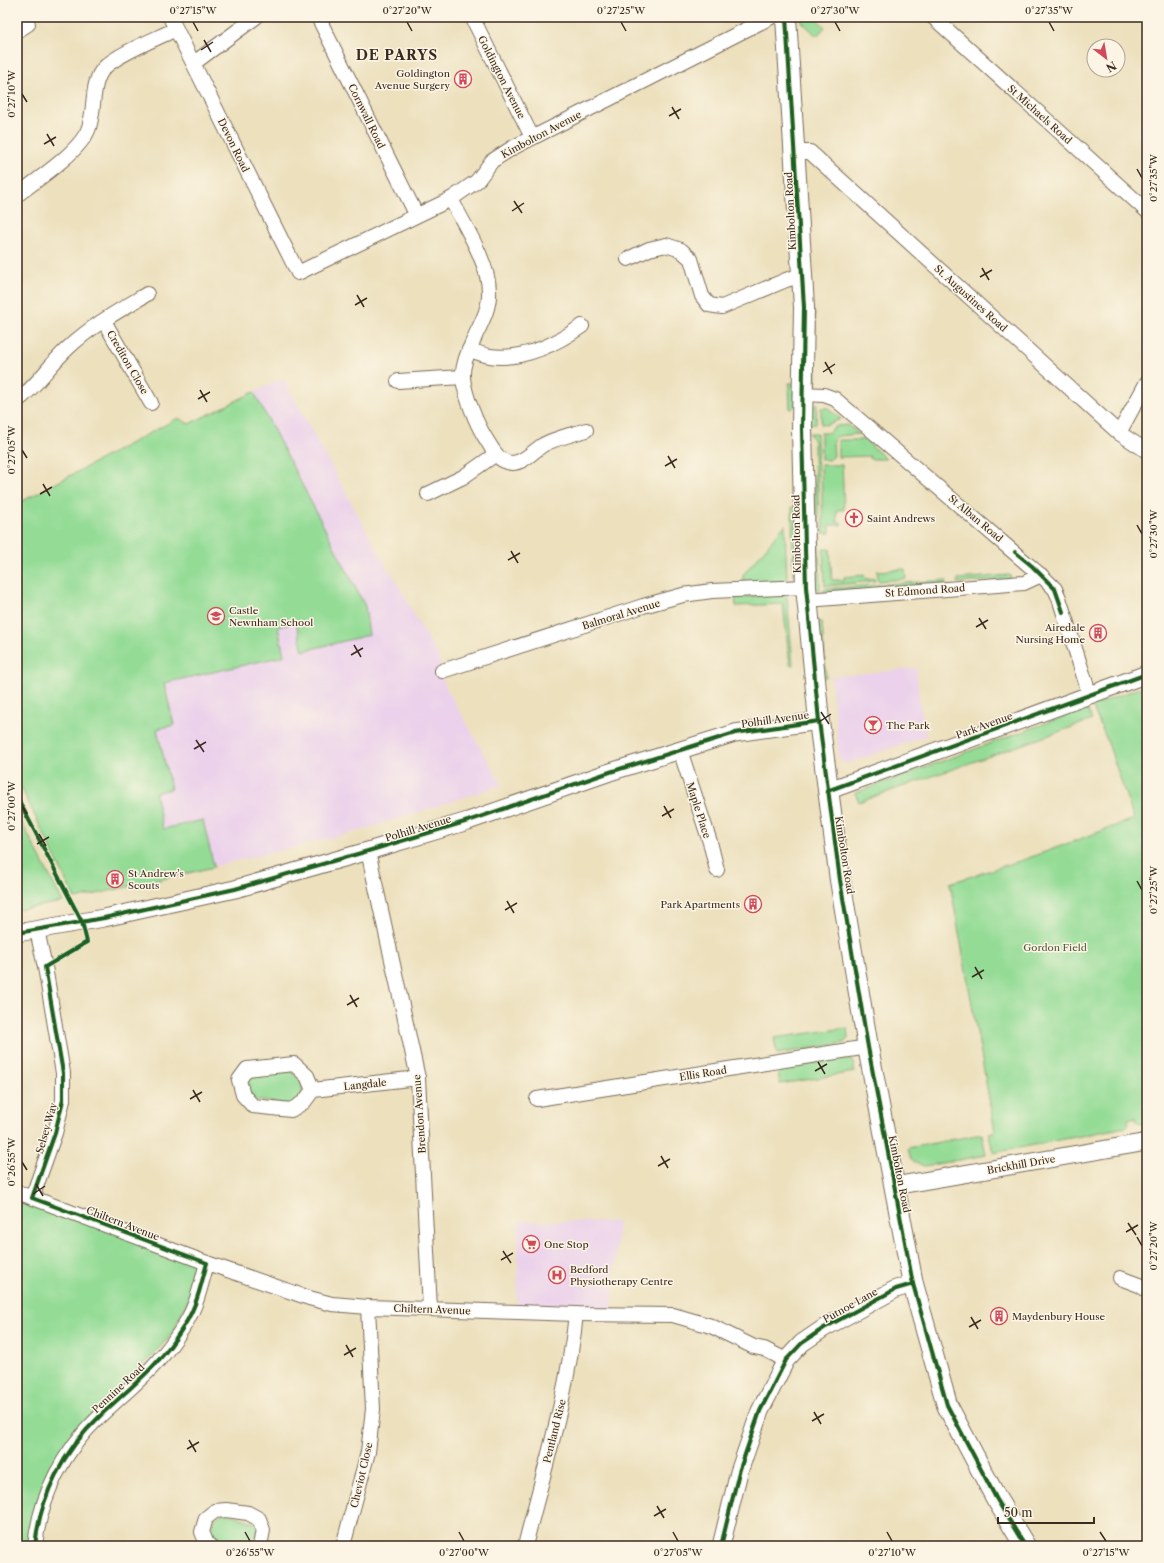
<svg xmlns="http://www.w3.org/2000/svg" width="1164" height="1563" viewBox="0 0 1164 1563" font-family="'Libre Caslon Text',serif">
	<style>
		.built { fill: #ebd1eb }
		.green { fill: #94dc96; stroke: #68835a }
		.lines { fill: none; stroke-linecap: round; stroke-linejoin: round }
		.minor-casing { stroke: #796a56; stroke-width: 16 }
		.tertiary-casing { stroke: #796a56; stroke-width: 19 }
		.secondary-casing { stroke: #796a56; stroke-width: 22 }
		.minor { stroke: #fff; stroke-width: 14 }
		.tertiary { stroke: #fff; stroke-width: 17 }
		.secondary { stroke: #fff; stroke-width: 20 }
		.cycleway-casing { stroke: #fcf5e5; stroke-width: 6 }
		.cycleway { stroke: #1b5e20; stroke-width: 4 }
		.ticks { fill: none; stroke: #3b2a1e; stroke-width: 1.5 }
		.labels { text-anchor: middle; stroke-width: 3; stroke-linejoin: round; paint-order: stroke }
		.poi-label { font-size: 10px; fill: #3b2a1e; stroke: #fcf5e5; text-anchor: start }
		.street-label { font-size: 10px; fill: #3b2a1e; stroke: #fcf5e5 }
		.park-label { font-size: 10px; fill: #51563c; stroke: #fcf5e5 }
		.district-label { font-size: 14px; font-weight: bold; letter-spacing: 1px; fill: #3b2a1e; stroke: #fcf5e5 }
		.neatline { fill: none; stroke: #3b2a1e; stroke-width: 1.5 }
		.ticks-label { font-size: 10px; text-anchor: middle; fill: #3b2a1e }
	</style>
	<rect width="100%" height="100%" fill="#fcf5e5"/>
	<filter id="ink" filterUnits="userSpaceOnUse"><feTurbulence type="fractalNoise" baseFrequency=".025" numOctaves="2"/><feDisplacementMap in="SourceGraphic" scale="8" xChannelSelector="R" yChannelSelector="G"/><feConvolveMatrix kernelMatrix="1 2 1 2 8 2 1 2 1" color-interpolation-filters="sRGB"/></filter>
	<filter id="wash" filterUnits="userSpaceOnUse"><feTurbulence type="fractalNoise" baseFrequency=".012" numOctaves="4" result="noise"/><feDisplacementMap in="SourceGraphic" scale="16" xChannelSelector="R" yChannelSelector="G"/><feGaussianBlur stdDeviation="0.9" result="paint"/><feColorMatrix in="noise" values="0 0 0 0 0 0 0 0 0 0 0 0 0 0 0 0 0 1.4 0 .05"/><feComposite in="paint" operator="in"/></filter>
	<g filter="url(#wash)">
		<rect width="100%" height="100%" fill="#ece0bd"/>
		<g class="built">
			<polygon points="283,378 389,572 391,572 439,659 445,686 502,785 356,832 150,882 17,779 17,504 178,418 189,424"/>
			<polygon points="916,668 919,698 926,736 848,763 843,762 839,758 831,677"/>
			<polygon points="519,1221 618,1222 612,1309 517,1305"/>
		</g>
		<g class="green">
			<polygon points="801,17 814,17 825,27 817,36 802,22"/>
			<polygon points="812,313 815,314 816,386 813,382"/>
			<polygon points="789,383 794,383 795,406 792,409 790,409"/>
			<polygon points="254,392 365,606 369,635 303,651 296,622 278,627 284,656 164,683 174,725 157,729 171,789 155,793 163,829 203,820 214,867 75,899 17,779 17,504 178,418 189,424"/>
			<polygon points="817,403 816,424 809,425 812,407"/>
			<polygon points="821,408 828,408 841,419 826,425 821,424"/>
			<polygon points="848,425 859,434 838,436 833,441 834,456 829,460 821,459 821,433 827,433 837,426"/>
			<polygon points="809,433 817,433 820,591 814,586 811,576 816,570 814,441"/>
			<polygon points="838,440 865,440 886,459 870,459 870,456 838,457"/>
			<polygon points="821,465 842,465 844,510 837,510 837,522 841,522 841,525 830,525 830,533 823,533"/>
			<polygon points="792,507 796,507 797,569 793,575"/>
			<polygon points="785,525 787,579 784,581 743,583 743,575"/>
			<polygon points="823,549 830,549 832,580 844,580 844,577 864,575 865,579 875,578 875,581 825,586"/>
			<polygon points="905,569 906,579 878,581 877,571"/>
			<polygon points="1010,575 1011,579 958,583 958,579"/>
			<polygon points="946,580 947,584 824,593 824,589"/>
			<polygon points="784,595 787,597 793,665 790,665 783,604 736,606 735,597"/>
			<polygon points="818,620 822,623 826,677 822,678"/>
			<polygon points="1147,685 1147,1123 1140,1124 1136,1121 1135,1117 1128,1119 1129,1123 1126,1127 993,1153 989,1133 995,1132 950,883 1026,859 1134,819 1107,740 1092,706"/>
			<polygon points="1087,708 1092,720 859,802 855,793"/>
			<polygon points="17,813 63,902 17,910"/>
			<polygon points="847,1028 848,1039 844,1043 777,1054 774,1038"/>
			<polygon points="847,1058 853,1062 855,1072 780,1084 778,1073 779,1068"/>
			<polygon points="291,1071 302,1082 302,1095 292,1105 254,1100 246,1088 245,1079 255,1073"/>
			<path d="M982 1134 986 1155 925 1166C913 1164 910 1159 908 1148Z"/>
			<polygon points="17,1198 193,1259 199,1278 171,1335 132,1378 77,1429 51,1471 35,1509 27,1546 17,1546"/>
			<polygon points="226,1512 260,1525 256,1541 248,1544 216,1540 211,1529 213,1520"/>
		</g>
	</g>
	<g filter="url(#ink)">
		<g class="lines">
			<g class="minor-casing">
				<g id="minor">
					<polyline points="170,17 298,273 451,199 477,181 492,161 512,148 771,17"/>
					<polyline points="318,17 416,214"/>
					<polyline points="472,17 532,137"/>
					<polyline points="933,17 1147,211"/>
					<polyline points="17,31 28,24 24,17"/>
					<polyline points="194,63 256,17"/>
					<polyline points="794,152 810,152 1119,433 1147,451"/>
					<path d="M17 195C37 180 79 152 88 130 96 111 90 83 104 68 117 54 158 38 176 29"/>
					<path d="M451 199C463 223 489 263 489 291 490 306 483 320 476 334 471 347 462 362 463 377 464 394 477 425 486 439 493 450 498 462 512 463 524 463 533 451 543 445 552 439 574 434 586 430"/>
					<polyline points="628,259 649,249 666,245 681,250 691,259 702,296 709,305 722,307 786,280 802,275"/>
					<polyline points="104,321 151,403"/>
					<path d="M469 350C476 352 483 355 490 356 523 361 556 344 582 326"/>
					<polyline points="398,381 463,377"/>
					<polyline points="802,394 824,395 835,399 1045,579 1055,589 1059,598 1090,696"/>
					<path d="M17 401C39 384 49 365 68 348 91 326 120 310 147 294"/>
					<polyline points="1119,433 1147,382"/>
					<polyline points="428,494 463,477 496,454"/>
					<polyline points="807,600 1024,583 1041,575"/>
					<polyline points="442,671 643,606 683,595 712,591 806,587"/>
					<polyline points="680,750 710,842 717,870"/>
					<polyline points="368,851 418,1078 430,1309"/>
					<polyline points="313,1090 307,1076 294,1064 247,1069 239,1080 243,1095 253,1106 291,1110 304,1102 313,1090 418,1078"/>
					<polyline points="537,1099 868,1047"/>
					<polyline points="17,1192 207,1263 309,1298 332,1304 368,1307 576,1314 673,1315 711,1326 754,1347 764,1349 786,1360"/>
					<polyline points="32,1198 55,1133 63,1100 63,1073 45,967 37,930"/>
					<polyline points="1120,1278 1139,1285 1147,1290"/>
					<path d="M35 1546C40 1496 63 1451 100 1416 126 1391 155 1369 176 1338 183 1328 191 1315 195 1304 200 1291 203 1277 207 1263"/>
					<polyline points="210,1546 207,1544 202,1532 206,1518 215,1511 226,1510 248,1513 259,1519 263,1530 260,1546"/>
					<polyline points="343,1546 368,1452 373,1409 368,1307"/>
					<path d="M525 1546C544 1470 568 1393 576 1314"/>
				</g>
			</g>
			<g class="tertiary-casing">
				<g id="tertiary">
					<polyline points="827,791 1147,674"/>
					<polyline points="17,933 104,918 235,889 368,851 468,821 610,772 735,733 819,721"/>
					<polyline points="894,1186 1147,1142"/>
					<polyline points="721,1546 739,1472 760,1411 786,1360 802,1343 824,1328 896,1289 913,1284"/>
				</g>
			</g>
			<g class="secondary-casing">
				<polyline id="secondary" points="786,17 804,307 802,429 806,587 819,721 840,880 868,1047 913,1284 947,1405 996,1498 1025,1546"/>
			</g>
			<use href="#minor" class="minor"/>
			<use href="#tertiary" class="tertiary"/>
			<use href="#secondary" class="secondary"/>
			<g class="cycleway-casing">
				<g id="cycleway">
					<polyline points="786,17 804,307 802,429 806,587 819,721 840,880 868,1047 913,1284 947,1405 996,1498 1025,1546"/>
					<polyline points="1015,552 1032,566 1055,589 1063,612"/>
					<polyline points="827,791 1147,674"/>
					<path d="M17 797 82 922 87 942 45 967 63 1073V1100L55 1133 32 1198 207 1263C203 1277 200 1291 195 1304 191 1315 183 1328 176 1338 155 1369 126 1391 100 1416 63 1451 40 1496 35 1546"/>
					<polyline points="17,933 104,918 235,889 368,851 468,821 610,772 735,733 819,721"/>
					<polyline points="721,1546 739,1472 760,1411 786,1360 802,1343 824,1328 896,1289 913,1284"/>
				</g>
			</g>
			<use href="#cycleway" class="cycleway"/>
		</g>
	</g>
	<path class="ticks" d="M193 22 198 31M407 22 412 31M621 22 626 31M835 22 840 31M1049 22 1054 31M204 40 211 52M201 50 213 42M22 94 27 102M672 107 679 119M669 116 681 109M47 134 54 146M44 144 56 137M1137 169 1142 178M514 201 522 213M512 211 524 203M982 268 989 280M980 277 992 270M357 295 364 307M355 305 367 298M825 362 832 374M823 372 835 364M200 390 207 402M198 399 210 392M22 450 27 458M668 456 675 468M665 466 677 459M43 484 50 496M40 494 52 487M1137 525 1142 534M511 551 518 563M508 560 520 553M979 618 986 629M976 627 988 620M354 645 361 657M351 655 363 648M821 712 829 724M819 722 831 714M196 740 204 752M194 749 206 742M22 806 27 814M664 806 671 818M662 816 674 809M39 834 46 846M37 844 49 837M1137 881 1142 890M507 901 514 913M505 910 517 903M975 967 982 979M972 977 984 970M350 995 357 1007M347 1005 359 998M818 1062 825 1074M815 1071 827 1064M193 1090 200 1102M190 1099 202 1092M661 1156 668 1168M22 1162 27 1170M658 1166 670 1159M36 1184 43 1196M33 1194 45 1186M1128 1223 1136 1235M1126 1232 1138 1225M1137 1237 1142 1246M503 1251 511 1263M501 1260 513 1253M971 1317 978 1329M969 1327 981 1320M346 1345 353 1357M344 1355 356 1348M814 1412 821 1424M812 1421 824 1414M189 1440 196 1452M187 1449 199 1442M657 1506 664 1518M654 1516 666 1509M245 1532 250 1541M459 1532 464 1541M673 1532 678 1541M887 1532 892 1541M1100 1532 1106 1541"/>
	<defs>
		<g id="building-ring" transform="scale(0.9)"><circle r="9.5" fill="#fcf5e5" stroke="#d1495b" stroke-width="1.5"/><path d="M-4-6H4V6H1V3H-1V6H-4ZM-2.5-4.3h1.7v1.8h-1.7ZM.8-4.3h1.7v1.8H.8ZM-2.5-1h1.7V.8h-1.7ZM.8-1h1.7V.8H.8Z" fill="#d1495b"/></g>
		<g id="church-ring" transform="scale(0.9)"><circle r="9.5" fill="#fcf5e5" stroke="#d1495b" stroke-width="1.5"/><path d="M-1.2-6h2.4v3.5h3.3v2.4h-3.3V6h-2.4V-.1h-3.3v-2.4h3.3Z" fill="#d1495b"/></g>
		<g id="school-ring" transform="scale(0.9)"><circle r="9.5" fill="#fcf5e5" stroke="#d1495b" stroke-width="1.5"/><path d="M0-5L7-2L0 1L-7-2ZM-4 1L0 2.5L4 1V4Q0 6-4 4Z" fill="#d1495b"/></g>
		<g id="bar-ring" transform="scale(0.9)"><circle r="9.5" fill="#fcf5e5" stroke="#d1495b" stroke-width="1.5"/><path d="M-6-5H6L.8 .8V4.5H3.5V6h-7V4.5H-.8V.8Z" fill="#d1495b"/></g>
		<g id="supermarket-ring" transform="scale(0.9)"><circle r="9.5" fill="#fcf5e5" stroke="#d1495b" stroke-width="1.5"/><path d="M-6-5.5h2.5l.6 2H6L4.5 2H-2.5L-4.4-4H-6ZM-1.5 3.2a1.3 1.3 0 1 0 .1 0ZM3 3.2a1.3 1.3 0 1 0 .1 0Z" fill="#d1495b"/></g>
		<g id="hospital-ring" transform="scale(0.9)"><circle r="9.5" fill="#fcf5e5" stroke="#d1495b" stroke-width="1.5"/><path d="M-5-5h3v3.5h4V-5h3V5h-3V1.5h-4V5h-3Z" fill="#d1495b"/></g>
	</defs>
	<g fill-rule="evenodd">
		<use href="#building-ring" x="463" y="79"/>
		<use href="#church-ring" x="854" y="518"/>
		<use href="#school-ring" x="216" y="616"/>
		<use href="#building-ring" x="1098" y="633"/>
		<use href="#bar-ring" x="873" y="725"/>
		<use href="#building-ring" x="115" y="879"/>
		<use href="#building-ring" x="753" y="904"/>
		<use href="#supermarket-ring" x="531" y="1244"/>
		<use href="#hospital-ring" x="557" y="1275"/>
		<use href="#building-ring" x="999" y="1316"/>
	</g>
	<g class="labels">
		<g class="poi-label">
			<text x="450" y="77" text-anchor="end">Goldington<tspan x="450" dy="12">Avenue Surgery</tspan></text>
			<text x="867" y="522">Saint Andrews</text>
			<text x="229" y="614">Castle<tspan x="229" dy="12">Newnham School</tspan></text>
			<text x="1085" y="631" text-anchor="end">Airedale<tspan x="1085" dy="12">Nursing Home</tspan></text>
			<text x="886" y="729">The Park</text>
			<text x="128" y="877">St Andrew's<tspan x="128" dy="12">Scouts</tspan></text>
			<text x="740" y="908" text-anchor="end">Park Apartments</text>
			<text x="544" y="1248">One Stop</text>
			<text x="570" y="1273">Bedford<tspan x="570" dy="12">Physiotherapy Centre</tspan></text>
			<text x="1012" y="1320">Maydenbury House</text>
		</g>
		<g class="street-label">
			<text transform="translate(502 77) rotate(63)" y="4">Goldington Avenue</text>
			<text transform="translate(1040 114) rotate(42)" y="4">St Michaels Road</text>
			<text transform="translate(367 116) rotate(64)" y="4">Cornwall Road</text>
			<text transform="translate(541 134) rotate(-28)" y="4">Kimbolton Avenue</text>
			<text transform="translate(234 145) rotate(64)" y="4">Devon Road</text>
			<text transform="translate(790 211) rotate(-93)" y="4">Kimbolton Road</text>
			<text transform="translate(971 298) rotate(42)" y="4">St. Augustines Road</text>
			<text transform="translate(128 362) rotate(60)" y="4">Crediton Close</text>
			<text transform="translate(976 518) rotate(40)" y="4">St Alban Road</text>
			<text transform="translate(796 534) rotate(-91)" y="4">Kimbolton Road</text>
			<text transform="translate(925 590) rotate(-4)" y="4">St Edmond Road</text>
			<text transform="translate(621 614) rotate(-17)" y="4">Balmoral Avenue</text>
			<text transform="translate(775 719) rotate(-8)" y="4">Polhill Avenue</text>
			<text transform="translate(984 725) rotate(-20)" y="4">Park Avenue</text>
			<text transform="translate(699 810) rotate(72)" y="4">Maple Place</text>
			<text transform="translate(418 828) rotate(-17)" y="4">Polhill Avenue</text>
			<text transform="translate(845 855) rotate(81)" y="4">Kimbolton Road</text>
			<text transform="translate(703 1073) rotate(-9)" y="4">Ellis Road</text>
			<text transform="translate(365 1084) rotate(-6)" y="4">Langdale</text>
			<text transform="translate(419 1114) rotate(-94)" y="4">Brendon Avenue</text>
			<text transform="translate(46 1128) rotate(-74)" y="4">Selsey Way</text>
			<text transform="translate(1021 1164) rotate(-10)" y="4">Brickhill Drive</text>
			<text transform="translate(900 1174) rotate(79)" y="4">Kimbolton Road</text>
			<text transform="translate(123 1223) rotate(21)" y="4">Chiltern Avenue</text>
			<text transform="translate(850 1305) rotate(-29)" y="4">Putnoe Lane</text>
			<text transform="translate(432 1309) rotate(2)" y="4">Chiltern Avenue</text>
			<text transform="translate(118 1388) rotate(-43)" y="4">Pennine Road</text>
			<text transform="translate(554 1431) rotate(-76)" y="4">Pentland Rise</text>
			<text transform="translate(361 1475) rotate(-77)" y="4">Cheviot Close</text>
		</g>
		<g class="park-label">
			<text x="1055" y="951">Gordon Field</text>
		</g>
		<g class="district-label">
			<text x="397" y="60">DE PARYS</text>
		</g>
	</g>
	<rect width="1164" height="1563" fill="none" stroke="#fcf5e5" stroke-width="44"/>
	<g transform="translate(1106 58) rotate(149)"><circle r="19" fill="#fcf5e5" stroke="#afa495"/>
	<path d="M0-3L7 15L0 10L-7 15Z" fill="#d1495b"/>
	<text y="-6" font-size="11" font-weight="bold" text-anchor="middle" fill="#3b2a1e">N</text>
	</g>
	<path d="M998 1517v6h96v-6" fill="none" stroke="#3b2a1e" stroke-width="2"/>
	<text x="1004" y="1517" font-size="12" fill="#3b2a1e" stroke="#fcf5e5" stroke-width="3" paint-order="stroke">50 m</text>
	<rect x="22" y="22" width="1120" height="1519" class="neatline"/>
	<g class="ticks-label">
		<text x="193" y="14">0°27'15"W</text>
		<text x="407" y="14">0°27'20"W</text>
		<text x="621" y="14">0°27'25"W</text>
		<text x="835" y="14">0°27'30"W</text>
		<text x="1049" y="14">0°27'35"W</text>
		<text transform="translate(11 94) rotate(-90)" y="4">0°27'10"W</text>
		<text transform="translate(1153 178) rotate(-90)" y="4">0°27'35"W</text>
		<text transform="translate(11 450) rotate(-90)" y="4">0°27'05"W</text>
		<text transform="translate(1153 534) rotate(-90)" y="4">0°27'30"W</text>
		<text transform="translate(11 806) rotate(-90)" y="4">0°27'00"W</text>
		<text transform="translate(1153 890) rotate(-90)" y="4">0°27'25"W</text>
		<text transform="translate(11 1162) rotate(-90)" y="4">0°26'55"W</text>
		<text transform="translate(1153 1246) rotate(-90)" y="4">0°27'20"W</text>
		<text x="250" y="1556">0°26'55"W</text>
		<text x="464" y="1556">0°27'00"W</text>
		<text x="678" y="1556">0°27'05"W</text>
		<text x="892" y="1556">0°27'10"W</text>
		<text x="1106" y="1556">0°27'15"W</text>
	</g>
</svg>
